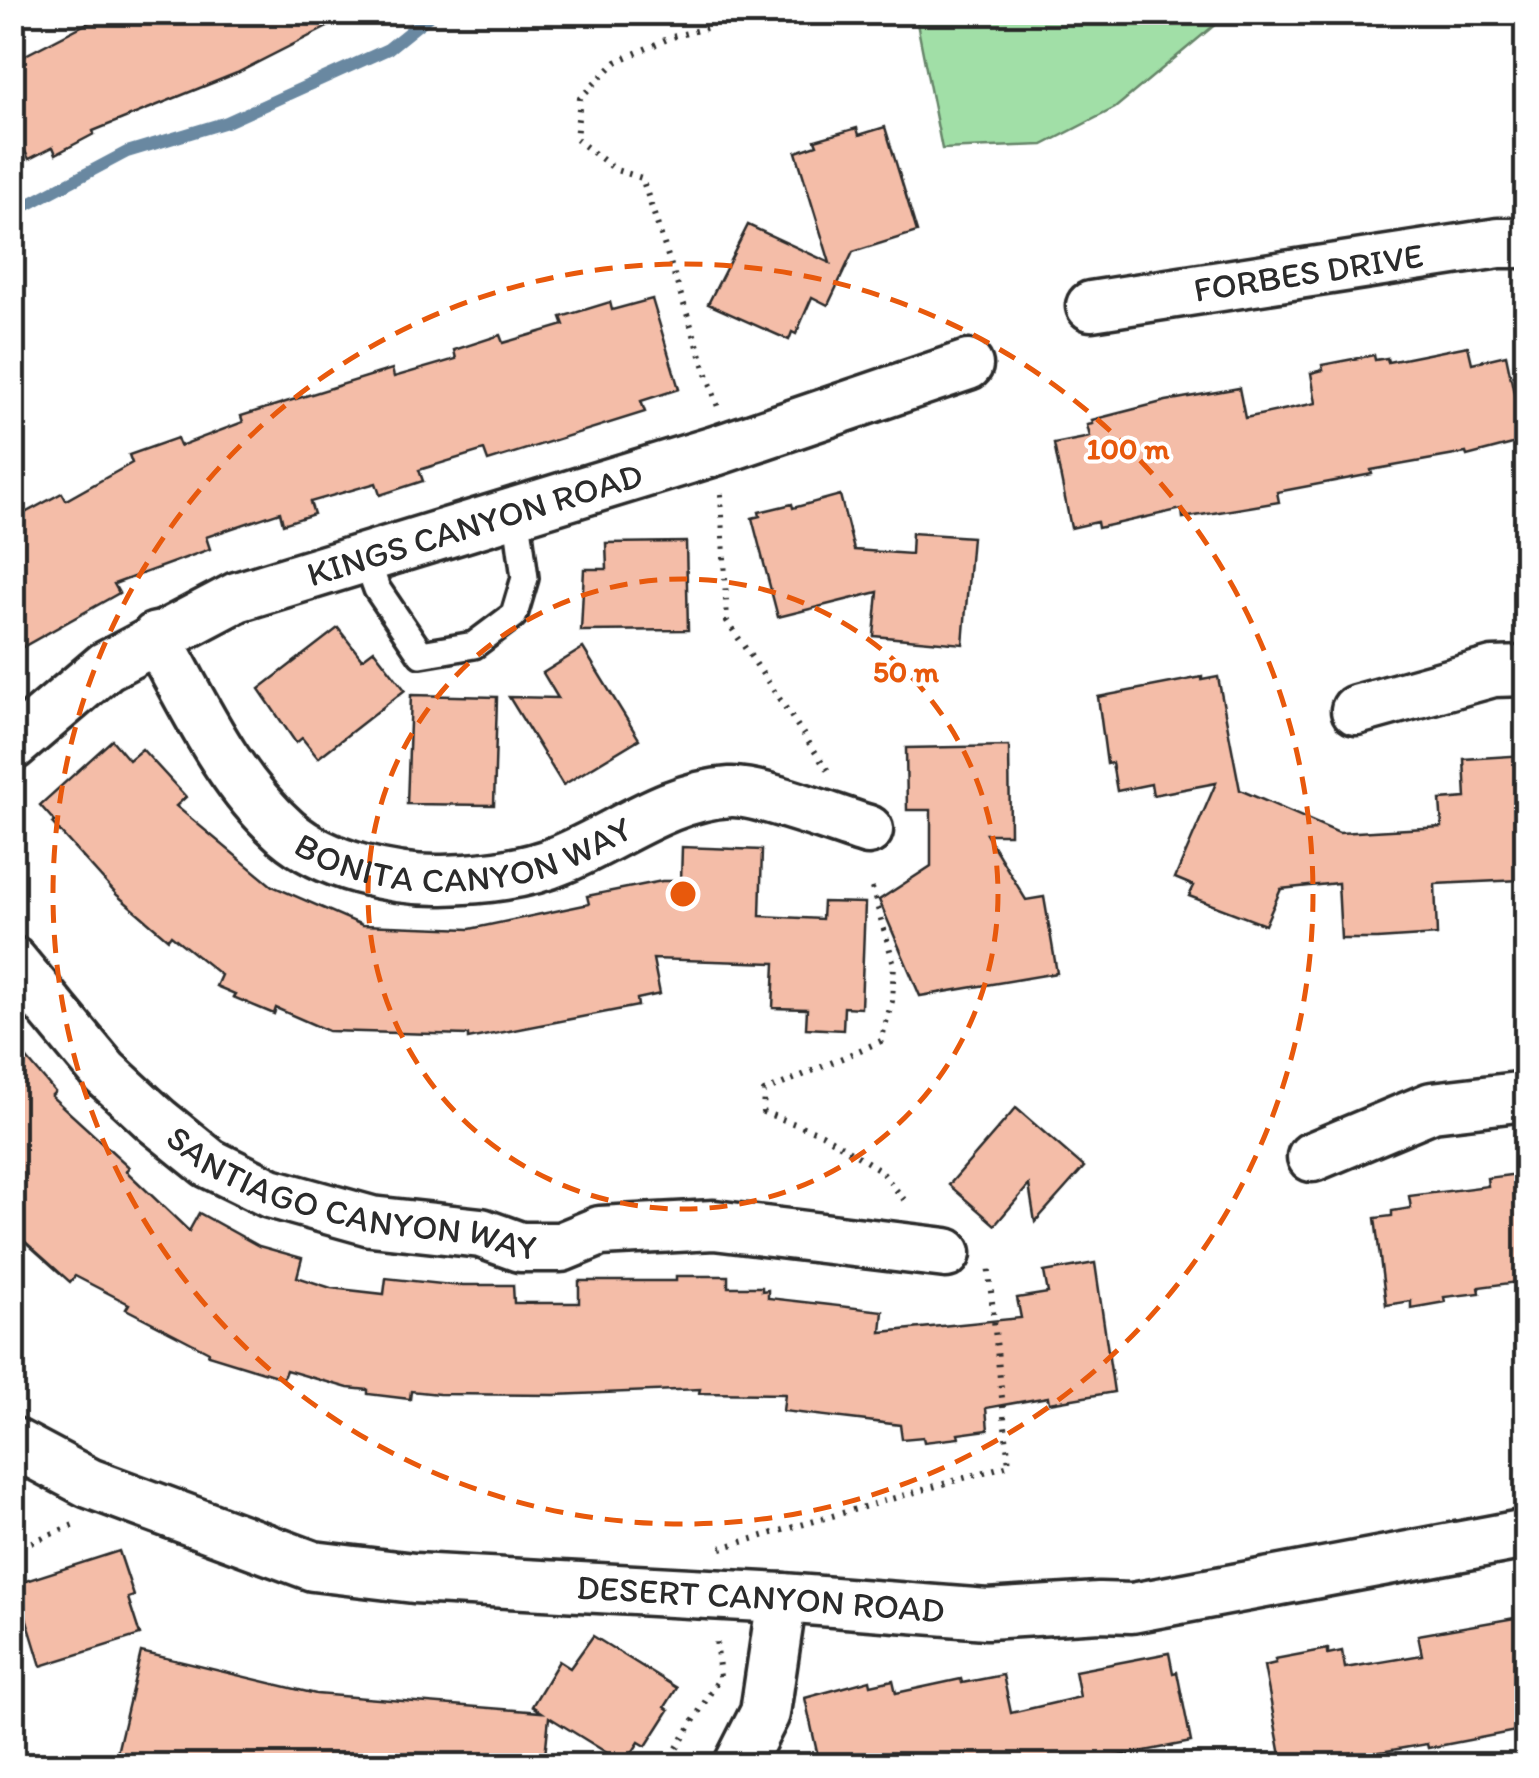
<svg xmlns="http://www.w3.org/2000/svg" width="1539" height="1778" viewBox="0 0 1539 1778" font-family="Itim,sans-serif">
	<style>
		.green { fill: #a1dfa7; stroke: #668569; stroke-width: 2.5 }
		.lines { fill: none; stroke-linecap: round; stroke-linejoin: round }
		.stream { stroke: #6988a1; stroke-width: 12 }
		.building { fill: #f4bda8; stroke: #2b2b2b; stroke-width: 2.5 }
		.lane-casing { stroke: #2b2b2b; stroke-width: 32 }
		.street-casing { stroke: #2b2b2b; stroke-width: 55 }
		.path { stroke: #2b2b2b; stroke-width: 6; stroke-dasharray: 2.5 8; stroke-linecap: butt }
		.lane { stroke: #fff; stroke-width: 25 }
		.street { stroke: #fff; stroke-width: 48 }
		.ring { fill: none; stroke: #e8590c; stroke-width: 5; stroke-dasharray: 18 12 }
		.labels { text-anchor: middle; stroke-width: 8; stroke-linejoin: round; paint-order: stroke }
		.street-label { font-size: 35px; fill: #2b2b2b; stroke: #fff }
		.centre { fill: #e8590c; stroke: #fff; stroke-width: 5 }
		.ring-label { font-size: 30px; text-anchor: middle; font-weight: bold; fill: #e8590c; stroke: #fff; stroke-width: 8; stroke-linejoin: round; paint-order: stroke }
	</style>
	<rect width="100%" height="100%" fill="#fff"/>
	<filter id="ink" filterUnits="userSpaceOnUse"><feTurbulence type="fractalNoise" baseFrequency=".01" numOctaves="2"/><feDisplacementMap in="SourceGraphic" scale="20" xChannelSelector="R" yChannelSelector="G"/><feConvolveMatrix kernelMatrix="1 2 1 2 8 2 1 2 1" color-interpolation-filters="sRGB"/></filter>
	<g filter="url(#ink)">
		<polygon class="green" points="915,13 915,12 1229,13 1115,108 1043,145 942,149"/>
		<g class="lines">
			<polyline class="stream" points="12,213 127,152 227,122 388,49 434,12"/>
		</g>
		<g class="building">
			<polygon points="109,12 357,12 237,73 93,131 94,134 56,154 53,147 29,159 12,127 12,62"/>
			<polygon points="885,127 917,232 853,252 828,305 812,297 796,334 792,332 789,340 708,304 748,225 830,263 796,152 817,145 815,140 857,128 859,135"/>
			<polygon points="652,299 679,389 641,401 645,412 488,461 484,450 419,470 423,481 380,495 376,483 310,502 314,514 283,524 280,512 206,537 210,549 114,584 119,593 12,653 12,520 62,493 66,500 132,463 129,455 177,438 180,446 243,422 241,416 392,369 394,377 456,359 454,350 500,335 503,343 564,325 561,317 610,302 612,310"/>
			<polygon points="1468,346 1472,363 1506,355 1524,441 1467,456 1466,453 1371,470 1372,474 1277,492 1279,502 1183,518 1182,509 1098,528 1097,522 1071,528 1054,444 1090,437 1087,425 1093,424 1092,420 1166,401 1239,388 1245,418 1316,403 1311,373 1323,370 1322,365 1374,355 1375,360 1387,358 1388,362"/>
			<polygon points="840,495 854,550 911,554 912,533 972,537 963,644 874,636 878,592 778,617 752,518 760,516 759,512 792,504 793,508"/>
			<polygon points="686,542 688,630 581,631 584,569 607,569 606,543"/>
			<polygon points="338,628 362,659 374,650 405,690 318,758 302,738 296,743 259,689"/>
			<polygon points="583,648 639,739 563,785 509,697 558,698 543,673"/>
			<polygon points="1202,677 1202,680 1218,677 1240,790 1339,833 1442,827 1440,800 1466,798 1464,759 1526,755 1526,875 1520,876 1520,880 1435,884 1437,935 1377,939 1341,939 1338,883 1281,889 1265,925 1189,896 1194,886 1175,878 1216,783 1153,795 1151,784 1117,791 1112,763 1107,764 1098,697"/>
			<polygon points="411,695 497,697 494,805 407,804"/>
			<polygon points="112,740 129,760 142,749 186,797 176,806 272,886 362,925 470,929 589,904 587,896 662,881 681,881 682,847 762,850 760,916 822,919 823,902 865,903 861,1008 844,1007 843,1030 806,1028 807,1009 773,1008 775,963 653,959 660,994 637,999 638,1006 468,1039 468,1035 328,1031 276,1008 274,1014 233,997 235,994 216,986 221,975 171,935 168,939 117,895 53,824 55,822 40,805"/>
			<polygon points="1009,746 1010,834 986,834 1026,900 1044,897 1057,973 920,996 879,900 931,866 931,810 907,810 906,748"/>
			<polygon points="12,1041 55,1092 51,1096 129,1167 126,1171 189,1231 199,1213 259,1246 302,1258 297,1277 331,1288 384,1294 386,1278 451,1285 513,1285 514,1303 579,1303 579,1281 676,1281 676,1276 728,1276 728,1287 762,1287 762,1291 768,1290 768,1298 883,1311 881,1332 1021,1318 1017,1298 1048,1293 1044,1272 1095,1263 1114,1392 1049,1403 1048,1397 986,1408 988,1430 958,1434 959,1438 924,1442 923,1437 902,1439 900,1425 783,1411 785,1394 699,1393 700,1389 554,1395 439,1394 411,1391 410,1399 368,1394 368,1390 348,1388 286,1370 283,1378 208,1355 209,1352 126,1309 129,1304 75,1276 70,1282 12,1230"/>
			<polygon points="1016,1108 1084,1167 1035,1222 1029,1185 995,1225 949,1185"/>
			<polygon points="1526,1173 1526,1281 1479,1287 1480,1293 1444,1297 1445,1302 1411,1308 1411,1301 1386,1305 1375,1218 1392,1216 1392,1211 1411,1208 1409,1196 1488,1186 1487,1178"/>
			<polygon points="119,1551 134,1596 128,1598 140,1635 41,1666 16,1584"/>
			<polygon points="1526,1616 1526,1729 1428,1748 1427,1744 1363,1755 1365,1766 1283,1766 1264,1666 1276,1663 1275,1659 1328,1649 1328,1654 1342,1651 1345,1668 1422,1655 1418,1635"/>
			<polygon points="593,1636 677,1688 665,1707 669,1710 646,1746 639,1742 625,1764 549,1717 544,1766 150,1766 116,1757 141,1652 316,1694 541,1712 532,1706 559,1661 570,1668"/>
			<polygon points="1169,1653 1173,1673 1177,1672 1191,1742 1068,1766 820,1766 805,1698 870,1680 871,1685 893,1680 896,1693 961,1679 962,1683 1003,1675 1011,1713 1080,1697 1075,1671"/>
		</g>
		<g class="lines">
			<g class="lane-casing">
				<polyline id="lane" points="365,556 377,589 421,654 474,645 514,615 525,578 516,510"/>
			</g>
			<g class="street-casing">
				<g id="street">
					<path id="s1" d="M1091 306 1499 243H1526"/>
					<path id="s2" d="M156 637C193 703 228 781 286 832 325 866 393 881 443 880 483 879 525 875 562 859 618 836 667 796 730 792 758 790 837 821 868 830"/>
					<polyline points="1356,710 1493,672 1526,671"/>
					<path id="s3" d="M12 746 106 666 237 597 715 451 968 365"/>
					<path id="s4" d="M12 961 105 1073 157 1121 209 1163 270 1193 371 1221 481 1233 520 1247H561L600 1231 714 1225 946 1253"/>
					<polyline points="1312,1157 1432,1107 1526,1096"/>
					<path id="s5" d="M12 1442 89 1483 313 1566 414 1578 782 1598 987 1614 1099 1607 1132 1608 1526 1534"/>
					<polyline points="738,1766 765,1713 782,1598"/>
				</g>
			</g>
			<g class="path">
				<polyline points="718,12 710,27 672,37 616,62 580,98 576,139 616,170 642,178 718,407"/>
				<polyline points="721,494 727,621 828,771"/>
				<polyline points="872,888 894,964 892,1001 881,1041 764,1092 763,1112 822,1134 880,1170 906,1202"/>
				<polyline points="721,1548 1009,1465 988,1263"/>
				<polyline points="12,1550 76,1524"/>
				<polyline points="666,1766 720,1677 716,1639"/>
			</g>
			<use href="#lane" class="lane"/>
			<use href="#street" class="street"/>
		</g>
	</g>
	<g class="ring">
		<circle cx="683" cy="894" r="315"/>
		<circle cx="683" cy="894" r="630"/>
	</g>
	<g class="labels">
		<g class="street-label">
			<text dy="12" stroke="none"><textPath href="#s1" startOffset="220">FORBES DRIVE</textPath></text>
			<text dy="12" stroke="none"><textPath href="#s3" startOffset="520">KINGS CANYON ROAD</textPath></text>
			<text dy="12" stroke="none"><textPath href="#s2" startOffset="425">BONITA CANYON WAY</textPath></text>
			<text dy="12" stroke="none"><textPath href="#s4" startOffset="430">SANTIAGO CANYON WAY</textPath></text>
			<text dy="12" stroke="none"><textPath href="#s5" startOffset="775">DESERT CANYON ROAD</textPath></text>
		</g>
	</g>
	<circle cx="683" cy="894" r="15" class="centre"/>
	<g class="ring-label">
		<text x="1128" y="459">100 m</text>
		<text x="906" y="682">50 m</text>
	</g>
	<rect width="1539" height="1778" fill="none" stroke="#fff" stroke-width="50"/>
	<rect x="25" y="25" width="1489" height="1728" fill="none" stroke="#2b2b2b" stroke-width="4" filter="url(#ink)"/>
</svg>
